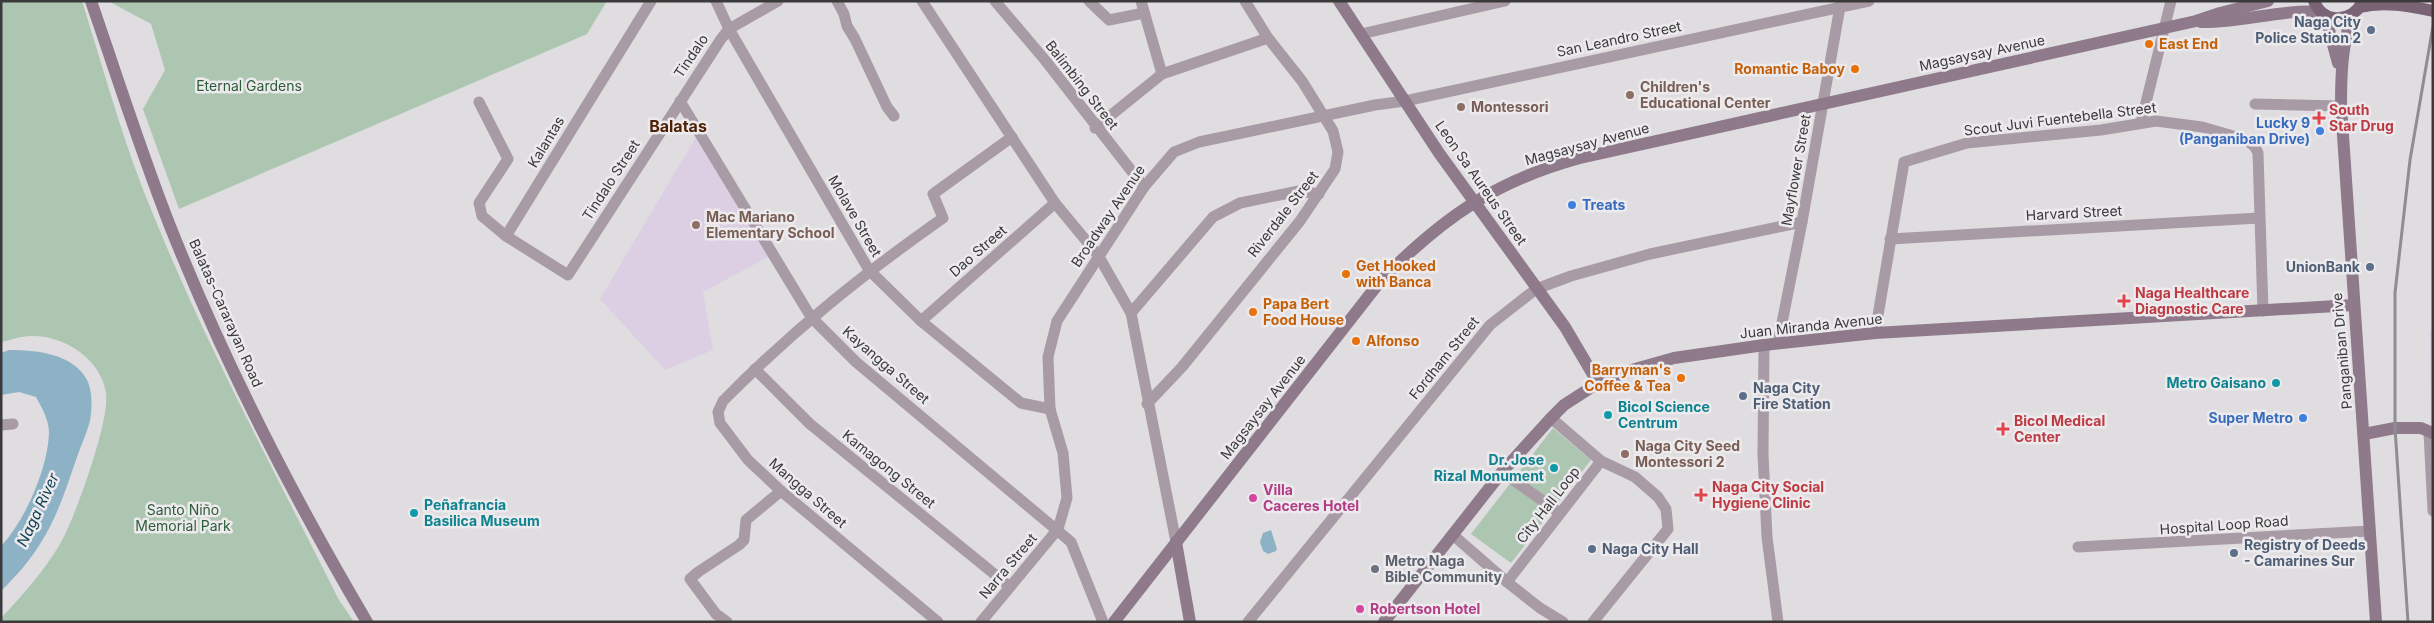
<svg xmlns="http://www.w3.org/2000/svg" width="2434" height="623" viewBox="0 0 2434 623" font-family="Inter,sans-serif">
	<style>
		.education { fill: #dccfe3 }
		.green { fill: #adc6b1 }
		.water { fill: #8db2c6 }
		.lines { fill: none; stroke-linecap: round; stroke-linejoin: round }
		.street { stroke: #a99ba5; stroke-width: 11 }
		.secondary { stroke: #8e7a8a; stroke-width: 12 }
		.primary { stroke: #7b6376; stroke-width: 12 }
		.rail { stroke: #8f8d8f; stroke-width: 3 }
		.service-dot { fill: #5c6f8a; stroke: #edeaed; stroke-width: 2 }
		.food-dot { fill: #e8710a; stroke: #edeaed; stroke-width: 2 }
		.education-dot { fill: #8d6e63; stroke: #edeaed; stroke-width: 2 }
		.health-dot { fill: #e0444e; stroke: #edeaed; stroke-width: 2 }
		.shop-dot { fill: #3f7fe0; stroke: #edeaed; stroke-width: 2 }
		.culture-dot { fill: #0f9aa8; stroke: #edeaed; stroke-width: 2 }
		.hotel-dot { fill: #d1479c; stroke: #edeaed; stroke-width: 2 }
		.worship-dot { fill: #6b7280; stroke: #edeaed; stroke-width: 2 }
		.labels { text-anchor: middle; stroke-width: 5; stroke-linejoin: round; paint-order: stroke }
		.service-label { font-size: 14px; font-weight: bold; fill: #4e5e75; stroke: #edeaed; text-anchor: start }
		.street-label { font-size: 14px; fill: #3b3a3b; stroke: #edeaed }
		.food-label { font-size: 14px; font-weight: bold; fill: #c56008; stroke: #edeaed; text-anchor: start }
		.park-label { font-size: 14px; fill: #2c5c38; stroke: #edeaed }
		.education-label { font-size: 14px; font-weight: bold; fill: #785e54; stroke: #edeaed; text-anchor: start }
		.health-label { font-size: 14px; font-weight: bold; fill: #be3a42; stroke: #edeaed; text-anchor: start }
		.shop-label { font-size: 14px; font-weight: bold; fill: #366cbe; stroke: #edeaed; text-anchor: end }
		.culture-label { font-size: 14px; font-weight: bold; fill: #0d838f; stroke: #edeaed; text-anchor: end }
		.hotel-label { font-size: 14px; font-weight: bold; fill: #b23c85; stroke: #edeaed; text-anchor: start }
		.worship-label { font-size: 14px; font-weight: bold; fill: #5b616d; stroke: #edeaed; text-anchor: start }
		.water-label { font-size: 15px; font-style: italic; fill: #0e4156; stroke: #edeaed }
		.quarter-label { font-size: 16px; font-weight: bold; fill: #4d1f03; stroke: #edeaed }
	</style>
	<rect width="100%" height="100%" fill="#e0dde0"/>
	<g class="education">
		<polygon points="696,137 768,257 703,292 713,350 665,370 600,299"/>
		<polygon points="2430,330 2433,330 2433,430 2431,430"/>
	</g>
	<g class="green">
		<path d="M1 1H82C105 74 125 149 155 219 208 349 276 474 339 600L354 622H1V618C23 595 44 571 60 544 75 518 110 421 106 393 101 359 64 335 31 336 21 336 11 340 1 342Z"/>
		<polygon points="108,1 607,1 587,34 179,209 143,109 165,70 151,24"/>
		<polygon points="1553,428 1591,460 1511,563 1471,534"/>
	</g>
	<g class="water">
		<path d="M9 350C35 350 73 353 87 380 93 392 92 409 90 421 87 433 81 445 77 457 67 486 57 518 40 544 29 562 16 576 1 591V546C25 521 48 468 49 433 49 420 42 408 36 397L19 392 1 395V353Z"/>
		<polygon points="1271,530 1277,549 1276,551 1268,554 1263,551 1260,542 1263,533"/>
	</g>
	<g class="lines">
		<g class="street">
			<polyline points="716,1 729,29 869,270 921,321 1021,403 1050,409"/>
			<polyline points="837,1 844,14 847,26 855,39 887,107 894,116"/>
			<polyline points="922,1 1055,203 1098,255 1131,313 1176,542"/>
			<polyline points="995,1 1045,60 1144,187"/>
			<polyline points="1089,1 1109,20 1144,13"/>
			<polyline points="1141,1 1162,74"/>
			<polyline points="1361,34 1505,1"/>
			<polyline points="680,101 811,317 856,362 1071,542 1103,622"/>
			<polyline points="479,102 508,159 479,203 482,216 506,236 568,275 721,39 729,29 778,1"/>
			<polyline points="2255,104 2341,106"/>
			<polyline points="2141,123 2171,1"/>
			<polyline points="1095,128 1162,74 1268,38"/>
			<polyline points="506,236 651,1"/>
			<polyline points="1890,239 2259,218"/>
			<polyline points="1131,313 1213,217 1240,203 1299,191 1319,194"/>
			<polyline points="921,321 1055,203"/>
			<polyline points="1875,333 1904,162 1967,143 2101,130 2156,121 2202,127 2247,140 2255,147 2258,153 2263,311"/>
			<polyline points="1778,343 1802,222 1841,1"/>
			<polyline points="1764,345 1763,454 1767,537 1778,622"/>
			<polyline points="755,369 810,424 1009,586"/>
			<polyline points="1147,404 1182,367 1300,221 1335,169 1338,152 1333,131 1302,81 1268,38 1245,1"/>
			<polyline points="1551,418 1601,461 1635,477 1658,497 1666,509 1668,529 1593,622"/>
			<polyline points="1,425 13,424"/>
			<polyline points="2429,433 2433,511"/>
			<polyline points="1502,472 1560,513"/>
			<polyline points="1453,535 1507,582 1601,461"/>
			<polyline points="2078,547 2370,531"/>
			<polyline points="1507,582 1540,608 1563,622"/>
			<polyline points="727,622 716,614 690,579 698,572 739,545 744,540 746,520 781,491"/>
			<path d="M938 622 781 491 748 460 720 423 718 412 723 401C793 330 862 275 943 218L933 194 1012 137"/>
			<polyline points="981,622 1058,529 1067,498 1063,453 1050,409 1048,357 1057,321 1144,187 1174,152 1199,142 1375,105 1405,101 1869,1"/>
			<polyline points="1248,622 1490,325 1536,289 1571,276 1650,254 1802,222"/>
		</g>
		<g class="secondary">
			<path d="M91 1C117 76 141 152 170 226 224 362 292 495 367 622"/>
			<polyline points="1339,1 1439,153 1565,327 1598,383"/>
			<polyline points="2325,15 2338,63"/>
			<path d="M2352 15C2342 45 2341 74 2341 106L2376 622"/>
			<path d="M2201 22C2242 23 2279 9 2320 12"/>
			<polyline points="2364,434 2395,428 2421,428 2433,433"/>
			<polyline points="1176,542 1190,622"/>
			<path d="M1114 622 1382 279C1444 217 1495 181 1580 158L2196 21 2220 13 2268 1"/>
			<polyline points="1384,622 1502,472 1551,418 1564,405 1598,383 1628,371 1674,358 1764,345 1875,333 2353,305"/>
		</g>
		<g class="primary">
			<path d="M2314 1C2323 25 2353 23 2363 1"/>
			<path d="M2360 7C2384 1 2409 6 2433 11"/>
		</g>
		<polyline class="rail" points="2408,622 2395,428 2395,293 2410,160 2433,26"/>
	</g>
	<g class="service-dot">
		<circle cx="2371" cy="30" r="5"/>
		<circle cx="2370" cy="267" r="5"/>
		<circle cx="1743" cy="396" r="5"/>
		<circle cx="1592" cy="549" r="5"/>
		<circle cx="2234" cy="553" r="5"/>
	</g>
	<g class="food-dot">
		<circle cx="2149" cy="44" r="5"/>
		<circle cx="1855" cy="69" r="5"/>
		<circle cx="1346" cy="274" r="5"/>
		<circle cx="1253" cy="312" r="5"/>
		<circle cx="1356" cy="341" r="5"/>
		<circle cx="1681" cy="378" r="5"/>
	</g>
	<g class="education-dot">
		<circle cx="1630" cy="95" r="5"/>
		<circle cx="1461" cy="107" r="5"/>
		<circle cx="696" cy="225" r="5"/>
		<circle cx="1625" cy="454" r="5"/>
	</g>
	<g class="health-dot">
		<path d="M2316.5 110.5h5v5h5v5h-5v5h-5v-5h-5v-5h5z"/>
		<path d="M2121.5 293.5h5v5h5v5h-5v5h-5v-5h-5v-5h5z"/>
		<path d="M2000.5 421.5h5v5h5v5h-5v5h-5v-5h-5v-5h5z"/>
		<path d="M1698.5 487.5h5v5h5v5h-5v5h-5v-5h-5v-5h5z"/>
	</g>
	<g class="shop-dot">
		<circle cx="2320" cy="131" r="5"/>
		<circle cx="1572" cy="205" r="5"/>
		<circle cx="2303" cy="418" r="5"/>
	</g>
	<g class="culture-dot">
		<circle cx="2276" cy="383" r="5"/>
		<circle cx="1608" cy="415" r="5"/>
		<circle cx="1554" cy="468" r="5"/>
		<circle cx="414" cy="513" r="5"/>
	</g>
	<g class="hotel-dot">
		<circle cx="1253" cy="498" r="5"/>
		<circle cx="1360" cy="609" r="5"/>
	</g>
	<circle class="worship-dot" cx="1375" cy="569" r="5"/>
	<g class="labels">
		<g class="service-label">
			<text x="2361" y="27" text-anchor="end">Naga City<tspan x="2361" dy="16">Police Station 2</tspan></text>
			<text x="2360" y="272" text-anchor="end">UnionBank</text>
			<text x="1753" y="393">Naga City<tspan x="1753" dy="16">Fire Station</tspan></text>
			<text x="2244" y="550">Registry of Deeds<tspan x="2244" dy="16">- Camarines Sur</tspan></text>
			<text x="1602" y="554">Naga City Hall</text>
		</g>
		<g class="street-label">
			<text transform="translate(1619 39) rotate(-12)" y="5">San Leandro Street</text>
			<text transform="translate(1982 53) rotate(-12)" y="5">Magsaysay Avenue</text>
			<text transform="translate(691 56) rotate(-56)" y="5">Tindalo</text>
			<text transform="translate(1082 85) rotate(52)" y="5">Balimbing Street</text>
			<text transform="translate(2060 119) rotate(-7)" y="5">Scout Juvi Fuentebella Street</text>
			<text transform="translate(546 142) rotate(-59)" y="5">Kalantas</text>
			<text transform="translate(1587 144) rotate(-15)" y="5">Magsaysay Avenue</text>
			<text transform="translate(1796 170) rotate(-80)" y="5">Mayflower Street</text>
			<text transform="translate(611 180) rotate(-57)" y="5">Tindalo Street</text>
			<text transform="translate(1481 183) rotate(55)" y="5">Leon Sa Aureus Street</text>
			<text transform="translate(2074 213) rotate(-3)" y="5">Harvard Street</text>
			<text transform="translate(1283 214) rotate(-52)" y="5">Riverdale Street</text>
			<text transform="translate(855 216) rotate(60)" y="5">Molave Street</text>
			<text transform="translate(1108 216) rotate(-56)" y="5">Broadway Avenue</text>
			<text transform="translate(978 251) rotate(-41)" y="5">Dao Street</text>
			<text transform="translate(226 313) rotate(66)" y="5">Balatas-Cararayan Road</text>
			<text transform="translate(1811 326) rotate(-6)" y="5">Juan Miranda Avenue</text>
			<text transform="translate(2342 351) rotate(-95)" y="5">Panganiban Drive</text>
			<text transform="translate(1444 358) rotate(-51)" y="5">Fordham Street</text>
			<text transform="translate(886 365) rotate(41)" y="5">Kayangga Street</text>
			<text transform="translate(1263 407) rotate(-52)" y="5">Magsaysay Avenue</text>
			<text transform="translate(889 469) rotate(39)" y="5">Kamagong Street</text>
			<text transform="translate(808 493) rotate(41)" y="5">Mangga Street</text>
			<text transform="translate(1548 505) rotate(-52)" y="5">City Hall Loop</text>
			<text transform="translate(2224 525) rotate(-4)" y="5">Hospital Loop Road</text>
			<text transform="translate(1008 566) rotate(-50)" y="5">Narra Street</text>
		</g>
		<g class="food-label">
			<text x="2159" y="49">East End</text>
			<text x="1845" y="74" text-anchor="end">Romantic Baboy</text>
			<text x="1356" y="271">Get Hooked<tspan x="1356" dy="16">with Banca</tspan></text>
			<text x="1263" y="309">Papa Bert<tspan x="1263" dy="16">Food House</tspan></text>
			<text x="1366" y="346">Alfonso</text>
			<text x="1671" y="375" text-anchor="end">Barryman's<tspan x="1671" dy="16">Coffee &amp; Tea</tspan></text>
		</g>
		<g class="park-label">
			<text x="249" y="91">Eternal Gardens</text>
			<text x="183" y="515">Santo Niño<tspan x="183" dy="16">Memorial Park</tspan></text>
		</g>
		<g class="education-label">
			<text x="1640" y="92">Children's<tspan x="1640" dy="16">Educational Center</tspan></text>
			<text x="1471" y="112">Montessori</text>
			<text x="706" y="222">Mac Mariano<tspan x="706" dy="16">Elementary School</tspan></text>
			<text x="1635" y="451">Naga City Seed<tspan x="1635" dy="16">Montessori 2</tspan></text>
		</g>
		<g class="health-label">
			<text x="2329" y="115">South<tspan x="2329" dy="16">Star Drug</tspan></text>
			<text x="2135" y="298">Naga Healthcare<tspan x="2135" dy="16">Diagnostic Care</tspan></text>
			<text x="2014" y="426">Bicol Medical<tspan x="2014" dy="16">Center</tspan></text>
			<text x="1712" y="492">Naga City Social<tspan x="1712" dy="16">Hygiene Clinic</tspan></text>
		</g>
		<g class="shop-label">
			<text x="2310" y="128">Lucky 9<tspan x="2310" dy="16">(Panganiban Drive)</tspan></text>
			<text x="1582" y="210" text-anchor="start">Treats</text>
			<text x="2293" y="423">Super Metro</text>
		</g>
		<g class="culture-label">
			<text x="2266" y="388">Metro Gaisano</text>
			<text x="1618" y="412" text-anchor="start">Bicol Science<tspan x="1618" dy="16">Centrum</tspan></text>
			<text x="1544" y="465">Dr. Jose<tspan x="1544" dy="16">Rizal Monument</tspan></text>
			<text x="424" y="510" text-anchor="start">Peñafrancia<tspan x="424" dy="16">Basilica Museum</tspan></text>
		</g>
		<g class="hotel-label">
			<text x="1263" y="495">Villa<tspan x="1263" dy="16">Caceres Hotel</tspan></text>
			<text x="1370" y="614">Robertson Hotel</text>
		</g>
		<g class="worship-label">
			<text x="1385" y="566">Metro Naga<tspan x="1385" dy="16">Bible Community</tspan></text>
		</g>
		<g class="water-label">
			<text transform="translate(38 510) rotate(-65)" y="5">Naga River</text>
		</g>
		<g class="quarter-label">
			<text x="678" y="132">Balatas</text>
		</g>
	</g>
	<rect width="2434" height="623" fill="none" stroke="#3b3a3b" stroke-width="5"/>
</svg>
